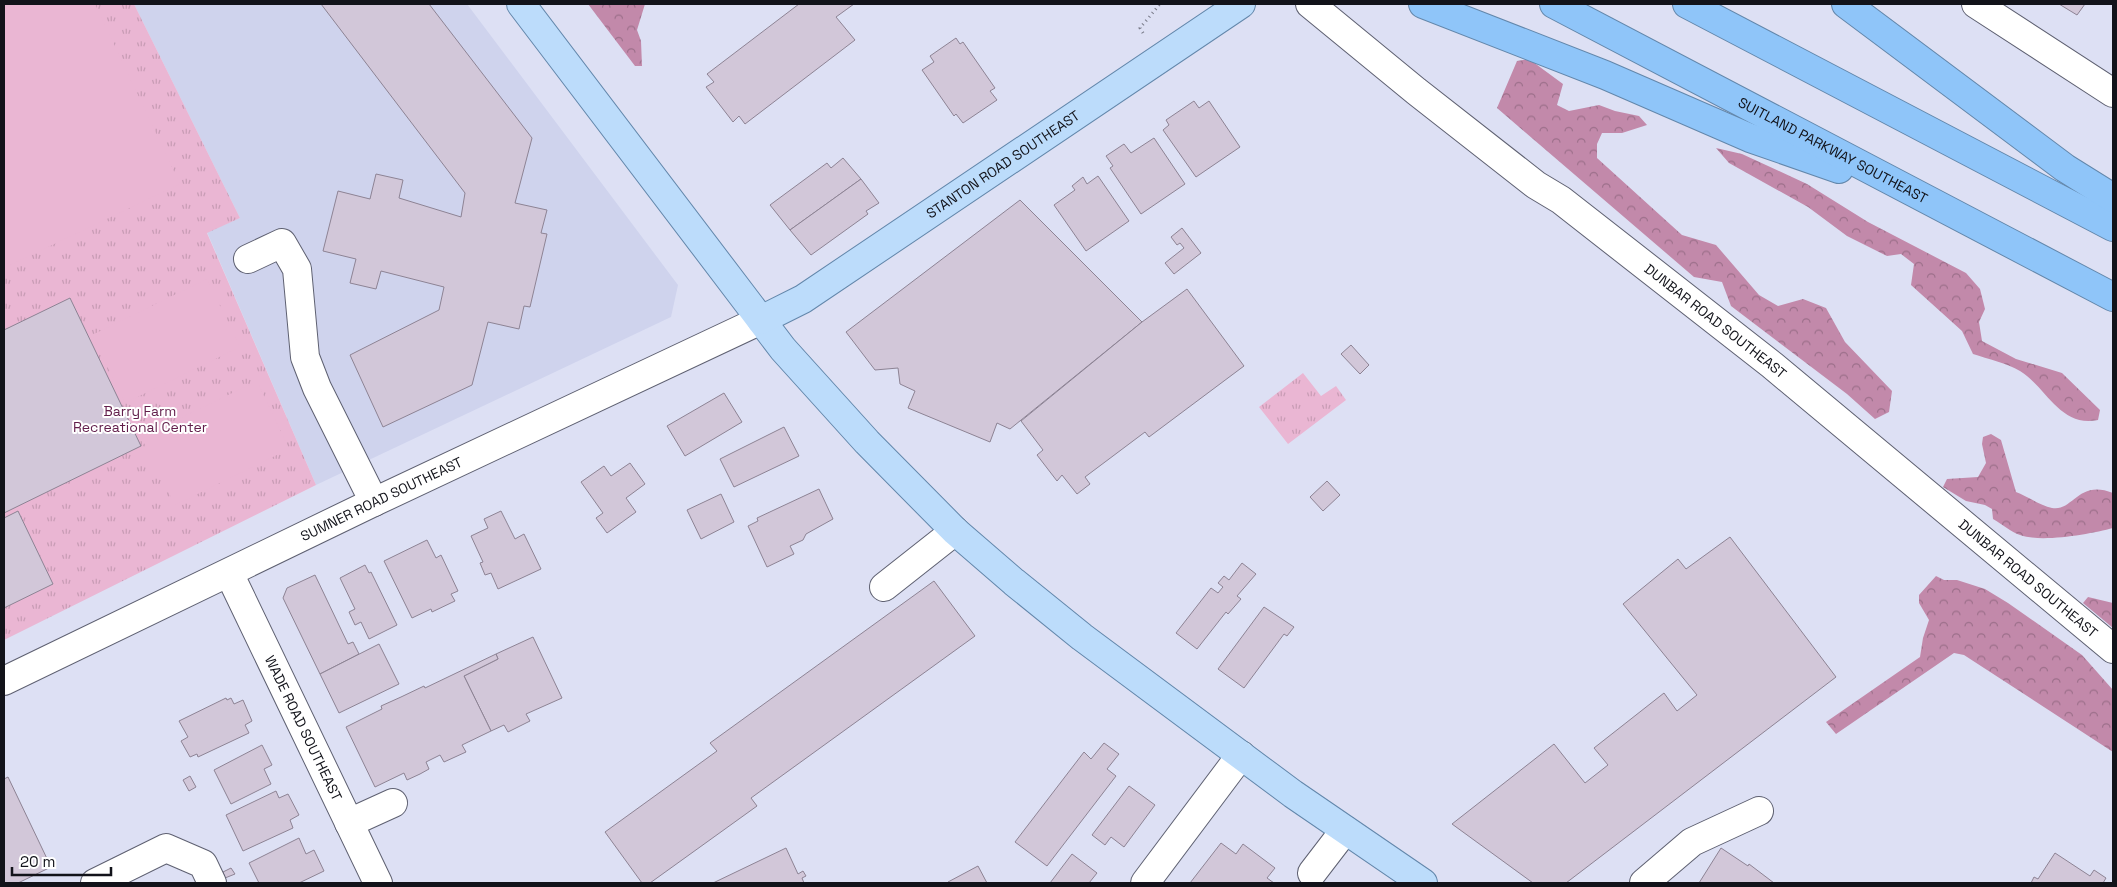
<svg xmlns="http://www.w3.org/2000/svg" width="2117" height="887" viewBox="0 0 2117 887" font-family="'Space Grotesk',sans-serif">
	<style>
		.built { fill: #cfd3ed }
		.forest { fill: url(#forest-crowns) }
		.park { fill: url(#park-tufts) }
		.pitch { fill: #eab6d3 }
		.building { fill: #d2c7d9; stroke: #8d8394 }
		.lines { fill: none; stroke-linecap: round; stroke-linejoin: round }
		.minor-casing { stroke: #5e6071; stroke-width: 30 }
		.major-casing { stroke: #6387ab; stroke-width: 30 }
		.highway-casing { stroke: #6387ab; stroke-width: 30 }
		.path { stroke: #787a88; stroke-width: 3; stroke-dasharray: 1 4; stroke-linecap: butt }
		.minor { stroke: #fff; stroke-width: 28 }
		.major { stroke: #bcdcfb; stroke-width: 28 }
		.highway { stroke: #8fc5f9; stroke-width: 28 }
		.labels { text-anchor: middle; stroke-width: 4; stroke-linejoin: round; paint-order: stroke }
		.street-label { font-size: 14px; fill: #12131a; stroke: #fff }
		.park-label { font-size: 14px; fill: #621e4b; stroke: #fff }
	</style>
	<defs>
		<pattern id="forest-crowns" width="20" height="18" patternUnits="userSpaceOnUse" patternTransform="scale(1.25)"><rect width="20" height="18" fill="#c289aa"/><path d="M2 6a3 3 0 1 1 6 0M12 15a3 3 0 1 1 6 0" fill="none" stroke="#9c6f8a"/></pattern>
		<pattern id="park-tufts" width="24" height="20" patternUnits="userSpaceOnUse" patternTransform="scale(1.25)"><rect width="24" height="20" fill="#eab6d3"/><path d="M3 7l-1-3M5 7V3M7 7l1-3M15 17l-1-3M17 17v-4M19 17l1-3" fill="none" stroke="#c89cb5"/></pattern>
	</defs>
	<rect width="100%" height="100%" fill="#dde0f4"/>
	<polygon class="built" points="134,4 467,4 678,285 671,317 316,485 207,232 240,218"/>
	<g class="forest">
		<polygon points="588,4 645,4 637,30 641,41 642,66 635,66"/>
		<polygon points="1529,59 1563,84 1557,105 1569,111 1599,105 1615,111 1639,116 1647,125 1622,133 1602,133 1597,144 1597,158 1682,235 1716,245 1759,295 1778,306 1803,299 1826,308 1845,342 1892,391 1889,412 1875,419 1847,394 1731,306 1722,282 1694,277 1497,108 1517,61"/>
		<path d="M1716 148 1742 154 1807 184 1868 222 1966 273 1980 289 1985 309 1979 322 1982 341 2016 359 2062 373 2100 410 2098 420C2060 428 2047 388 2020 371 2007 363 1988 359 1973 354L1962 331 1911 285 1914 264 1901 254 1887 256 1847 236 1808 207 1729 163Z"/>
		<path d="M1991 434 2001 440 2016 492C2027 496 2041 506 2052 508 2073 512 2078 479 2113 493V528C2091 534 2041 543 2020 535 2011 532 2002 524 1993 519L1992 509 1985 505 1966 501 1943 487 1947 479 1978 477 1986 463 1982 444 1983 437Z"/>
		<polygon points="1936,576 1944,580 1957,580 1985,589 2008,603 2082,655 2113,690 2113,752 1964,655 1954,653 1836,734 1826,722 1920,657 1923,638 1929,620 1919,603 1919,595"/>
		<polygon points="2088,597 2113,603 2113,628 2083,603"/>
	</g>
	<g class="park">
		<polygon points="4,4 134,4 240,218 207,233 316,485 4,640"/>
		<polygon points="1303,373 1321,396 1336,386 1346,400 1288,444 1259,407"/>
	</g>
	<g class="pitch">
		<polygon points="4,4 95,4 180,184 4,268"/>
		<polygon points="207,279 240,347 125,403 92,335"/>
		<polygon points="257,381 289,449 175,505 141,437"/>
	</g>
	<g class="building">
		<polygon points="321,4 429,4 532,138 515,203 547,210 541,233 547,234 530,307 524,306 519,329 488,322 472,385 383,427 350,355 439,310 444,287 381,271 376,289 350,283 356,259 323,251 338,191 370,199 376,174 403,180 399,198 461,217 465,193"/>
		<polygon points="799,4 854,4 836,17 855,40 745,124 739,116 733,122 706,87 714,82 707,74"/>
		<polygon points="2059,4 2085,4 2077,15"/>
		<polygon points="956,38 960,44 963,42 995,88 990,91 997,100 963,123 956,114 954,116 922,70 934,62 930,56"/>
		<polygon points="1194,101 1199,108 1209,101 1240,147 1196,177 1163,130 1169,125 1166,120"/>
		<polygon points="1154,138 1185,184 1141,214 1110,168 1113,166 1106,156 1124,144 1131,153"/>
		<polygon points="843,158 861,179 790,230 770,205 827,163 831,168"/>
		<polygon points="1098,176 1129,221 1086,251 1054,205 1075,190 1072,186 1083,177 1087,184"/>
		<polygon points="861,179 879,203 866,211 868,214 811,255 790,230"/>
		<polygon points="1020,200 1142,322 1010,429 997,423 990,442 908,408 915,391 900,384 898,368 875,370 846,332"/>
		<polygon points="1182,228 1201,253 1174,274 1165,263 1184,248 1180,243 1177,245 1171,237"/>
		<polygon points="1187,289 1244,366 1149,437 1145,432 1085,477 1090,484 1077,494 1062,475 1057,481 1037,455 1043,450 1021,421 1142,322"/>
		<polygon points="70,298 141,446 4,513 4,330"/>
		<polygon points="1351,345 1369,365 1360,374 1341,354"/>
		<polygon points="724,393 742,422 685,456 667,426"/>
		<polygon points="784,427 799,456 734,487 720,459"/>
		<polygon points="630,463 645,484 626,498 636,512 607,533 596,518 603,513 581,482 604,466 611,476"/>
		<polygon points="1327,481 1340,495 1323,511 1310,497"/>
		<polygon points="819,489 833,519 806,534 803,540 790,546 794,554 767,567 748,526 758,521 757,518"/>
		<polygon points="721,494 734,522 701,539 687,510"/>
		<polygon points="18,511 53,584 4,608 4,518"/>
		<polygon points="501,511 515,539 524,534 541,569 498,589 491,573 485,575 480,563 483,562 471,536 488,528 484,519"/>
		<polygon points="1730,537 1836,677 1566,883 1533,883 1452,824 1554,744 1585,783 1608,765 1594,748 1664,693 1677,711 1697,695 1623,604 1678,559 1686,569"/>
		<polygon points="427,540 436,558 441,555 458,591 451,594 455,601 432,612 431,609 412,618 384,561"/>
		<polygon points="1242,563 1256,574 1237,596 1241,599 1228,614 1226,612 1197,649 1176,633 1211,588 1218,593 1223,587 1218,583 1224,576 1229,580"/>
		<polygon points="365,565 369,573 371,572 397,625 369,639 361,622 355,625 349,612 355,609 340,578"/>
		<polygon points="315,575 348,644 353,642 359,654 320,674 283,598 287,588"/>
		<polygon points="934,581 975,636 751,798 757,806 650,883 642,883 605,832 717,751 710,743"/>
		<polygon points="1264,607 1294,627 1287,636 1284,634 1244,688 1218,669"/>
		<polygon points="533,637 562,698 526,714 530,721 508,732 504,725 491,731 464,676 498,659 496,654"/>
		<polygon points="379,644 399,684 339,713 320,674"/>
		<polygon points="496,654 498,659 464,676 491,731 462,745 466,752 444,762 440,755 426,762 429,769 420,774 407,780 404,773 375,787 346,727 382,709 381,706 401,697 424,686 425,688"/>
		<polygon points="226,698 227,700 231,698 234,704 243,700 252,721 245,725 249,733 198,757 197,754 190,757 181,741 188,737 179,721"/>
		<polygon points="1104,743 1119,754 1107,769 1116,776 1047,866 1015,842 1084,752 1091,759"/>
		<polygon points="262,745 272,765 264,769 271,784 231,804 214,770"/>
		<polygon points="190,776 196,787 189,791 183,780"/>
		<polygon points="8,777 51,867 18,883 4,883 4,779"/>
		<polygon points="1129,786 1155,805 1124,847 1111,837 1105,845 1092,835"/>
		<polygon points="276,791 279,798 288,794 299,815 290,820 293,828 243,851 226,815"/>
		<polygon points="299,838 306,854 314,850 324,871 299,883 259,883 249,863"/>
		<polygon points="1221,843 1236,854 1243,844 1275,868 1267,878 1274,883 1190,883"/>
		<polygon points="786,848 798,874 803,871 806,876 802,878 804,883 713,883"/>
		<polygon points="1721,848 1748,866 1749,864 1774,883 1699,883"/>
		<polygon points="2055,853 2090,876 2094,870 2106,878 2103,883 2031,883 2034,877 2038,879"/>
		<polygon points="1072,854 1097,873 1089,883 1050,883"/>
		<polygon points="978,866 987,883 948,883 948,882"/>
		<polygon points="231,868 235,874 225,878 223,872"/>
	</g>
	<g class="lines">
		<g class="minor-casing">
			<g id="minor">
				<path id="s1" d="M1310 4 1416 91 1536 185 1561 200 1772 365 2113 649"/>
				<polyline points="1976,4 2113,93"/>
				<polyline points="248,259 282,243 297,269 305,357 317,388 374,502"/>
				<path id="s2" d="M229 573 378 883"/>
				<polyline points="884,587 955,531"/>
				<path id="s3" d="M4 681 374 502 761 320"/>
				<polyline points="349,823 393,803"/>
				<polyline points="1312,873 1345,830"/>
				<polyline points="95,883 166,848 203,864 212,883"/>
				<polyline points="1145,883 1241,755"/>
				<polyline points="1644,883 1692,842 1759,811"/>
			</g>
		</g>
		<g class="major-casing">
			<g id="major">
				<polyline points="521,4 783,349 867,442 955,531 1014,582 1082,637 1293,794 1423,883"/>
				<path id="s4" d="M761 320 803 299 1241 4"/>
			</g>
		</g>
		<g class="highway-casing">
			<g id="highway">
				<polyline points="1423,4 1605,75 1750,138 1839,169"/>
				<path id="s5" d="M1554 4 2113 297"/>
				<polyline points="1687,4 2113,227"/>
				<polyline points="1846,4 2033,144 2065,168 2113,198"/>
			</g>
		</g>
		<polyline class="path" points="1143,33 1140,28 1160,4"/>
		<use href="#minor" class="minor"/>
		<use href="#major" class="major"/>
		<use href="#highway" class="highway"/>
	</g>
	<g class="labels">
		<g class="street-label">
			<text dy="5" stroke="none"><textPath href="#s5" startOffset="315">SUITLAND PARKWAY SOUTHEAST</textPath></text>
			<text dy="5" stroke="none"><textPath href="#s4" startOffset="288">STANTON ROAD SOUTHEAST</textPath></text>
			<text dy="5" stroke="none"><textPath href="#s1" startOffset="515">DUNBAR ROAD SOUTHEAST</textPath></text>
			<text dy="5" stroke="none"><textPath href="#s3" startOffset="419">SUMNER ROAD SOUTHEAST</textPath></text>
			<text dy="5" stroke="none"><textPath href="#s1" startOffset="920">DUNBAR ROAD SOUTHEAST</textPath></text>
			<text dy="5" stroke="none"><textPath href="#s2" startOffset="172">WADE ROAD SOUTHEAST</textPath></text>
		</g>
		<g class="park-label">
			<text x="140" y="416">Barry Farm<tspan x="140" dy="16">Recreational Center</tspan></text>
		</g>
	</g>
	<rect width="2117" height="887" fill="none" stroke="#12131a" stroke-width="10"/>
	<path d="M12 867v8h99v-8" fill="none" stroke="#12131a" stroke-width="2.5"/>
	<text x="20" y="867" font-size="15" fill="#12131a" stroke="#ffffff" stroke-width="4" paint-order="stroke">20 m</text>
</svg>
